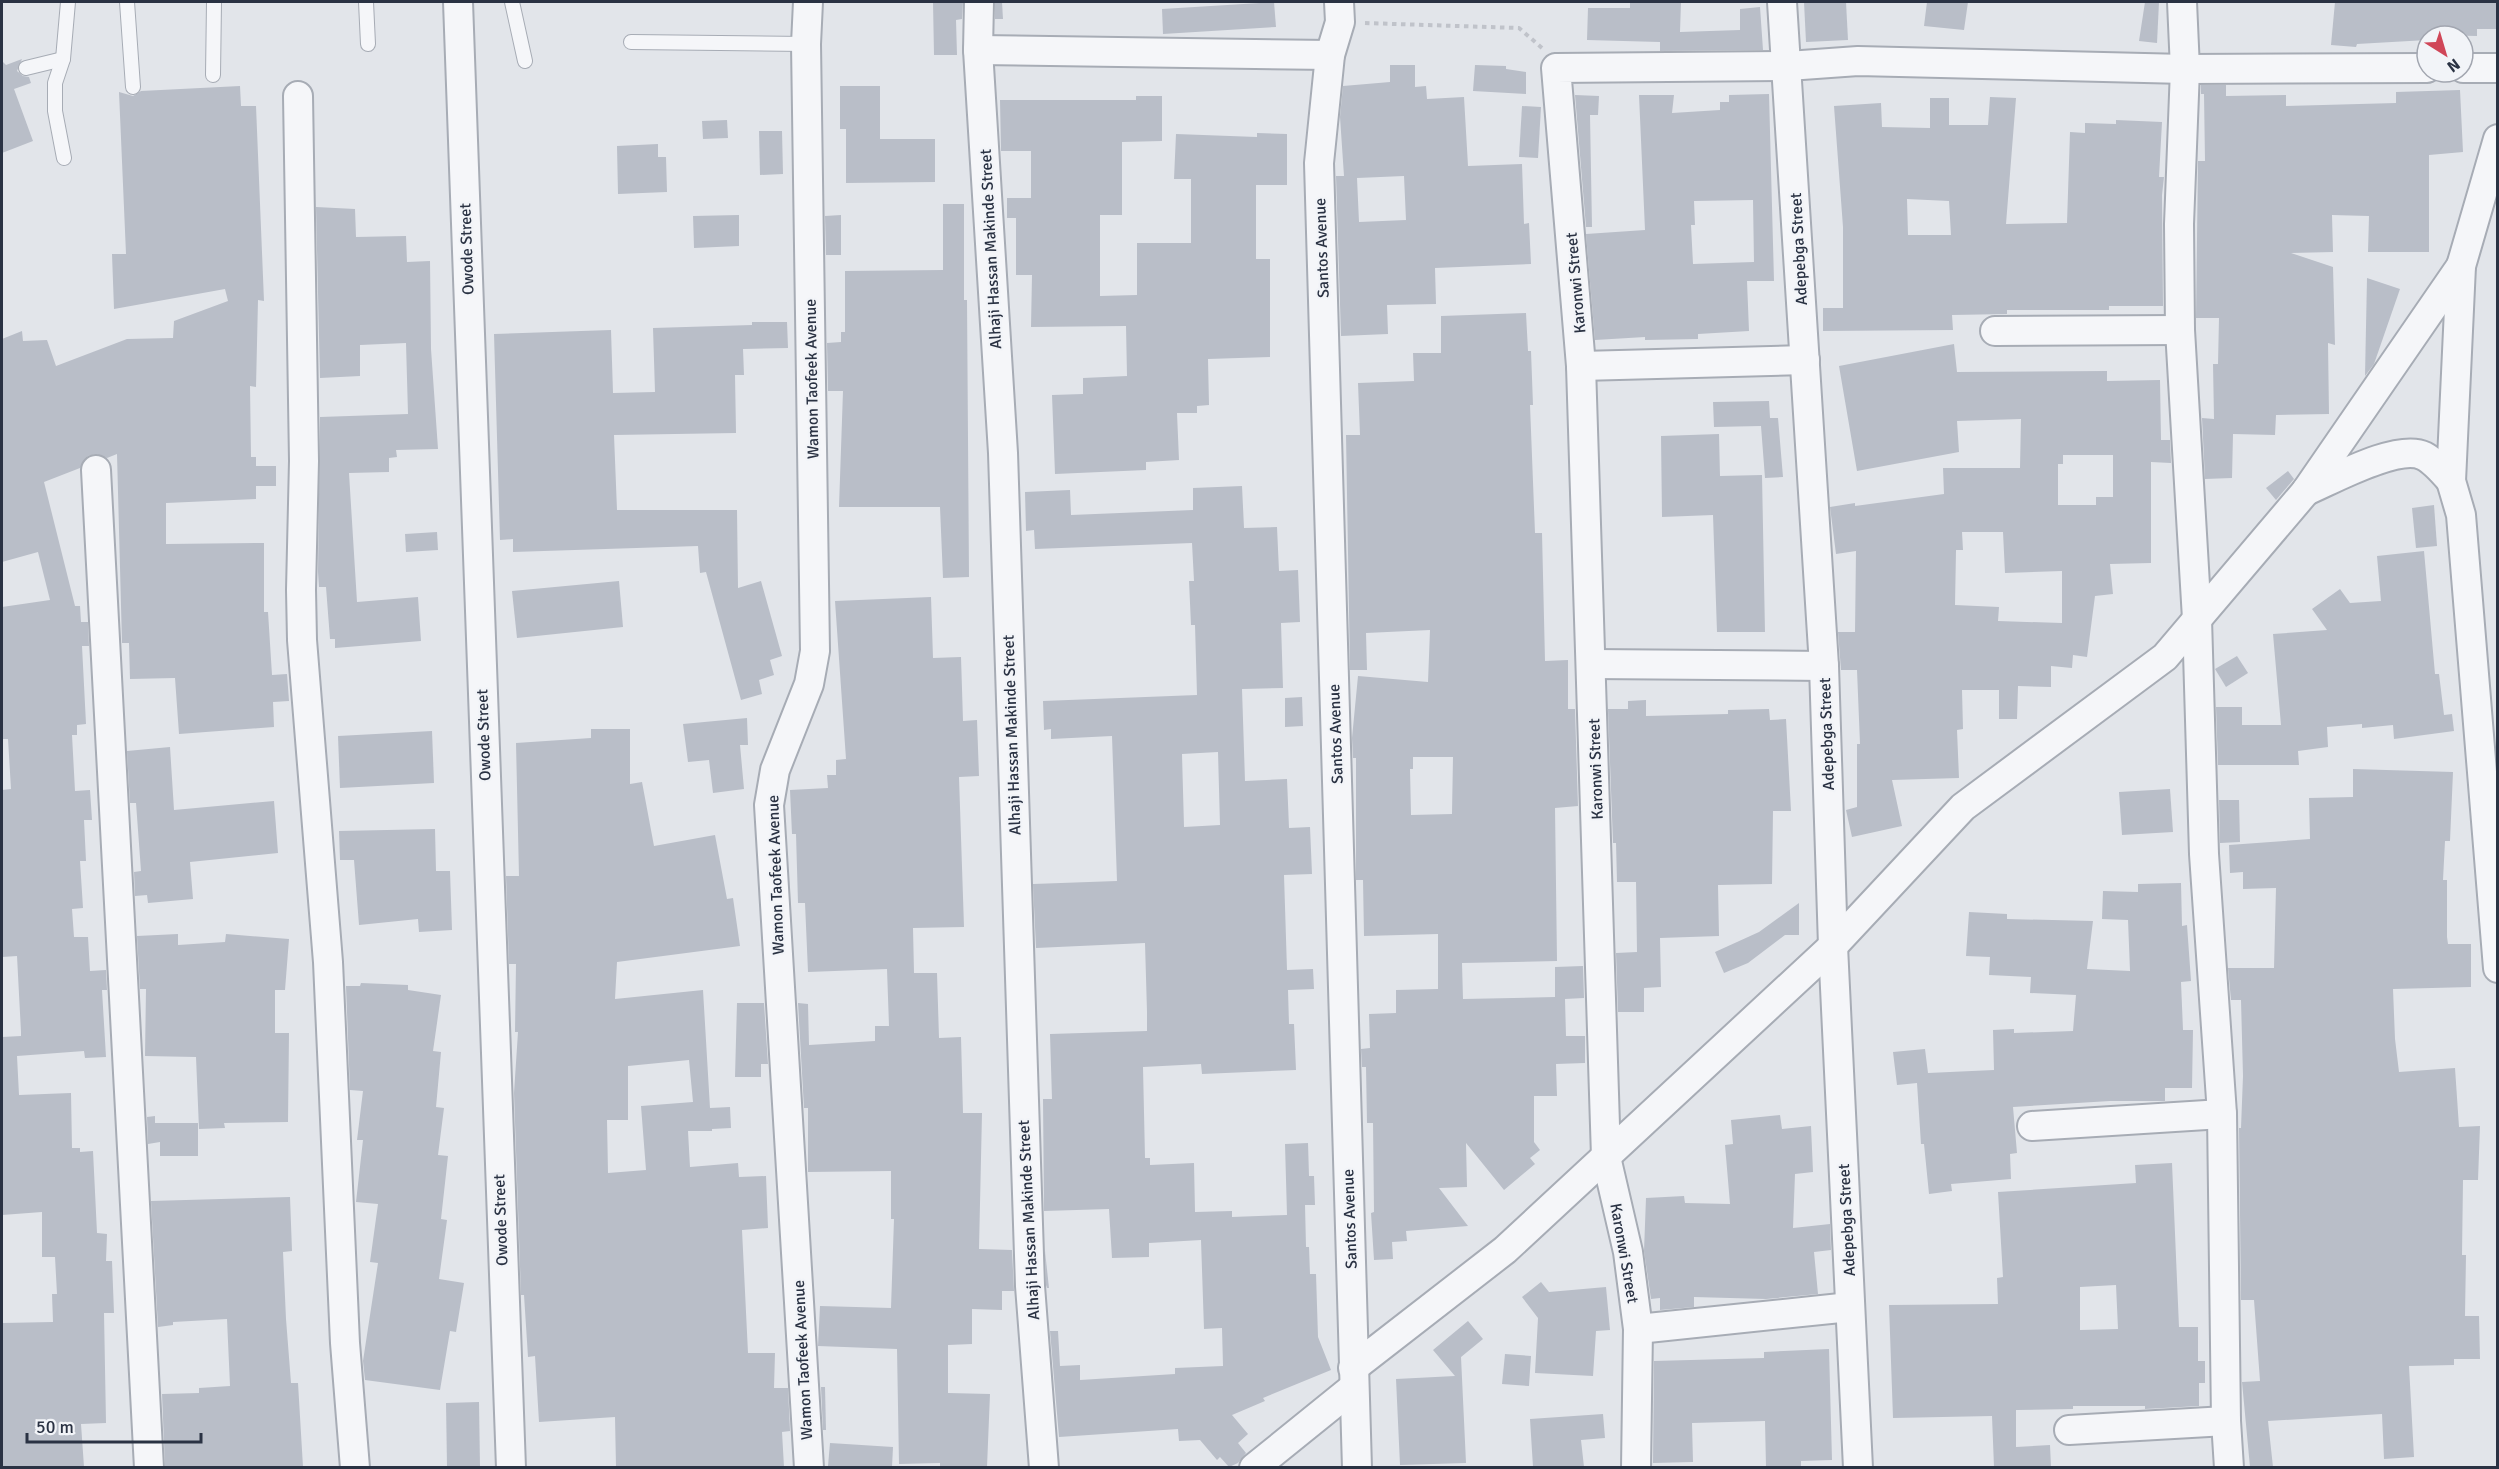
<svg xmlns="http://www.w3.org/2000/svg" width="2499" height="1469" viewBox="0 0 2499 1469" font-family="Signika,sans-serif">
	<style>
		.building { fill: #b9bec8; fill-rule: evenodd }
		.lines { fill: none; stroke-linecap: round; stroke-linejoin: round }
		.lane-casing { stroke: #a7acb5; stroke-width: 16 }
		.street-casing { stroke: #a7acb5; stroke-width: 32 }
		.path { stroke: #c0c3ca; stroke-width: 4; stroke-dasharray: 4.5 4.5; stroke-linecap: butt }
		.lane { stroke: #f5f6f9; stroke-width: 14 }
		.street { stroke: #f5f6f9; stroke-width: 28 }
		.labels { text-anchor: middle; stroke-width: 4.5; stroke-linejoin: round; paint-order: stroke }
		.street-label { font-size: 16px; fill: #2a3243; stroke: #f2f4f8 }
	</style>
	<rect width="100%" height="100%" fill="#e2e5ea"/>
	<g class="building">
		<polygon points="933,2 963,2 962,19 956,20 957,55 934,55"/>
		<polygon points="995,2 1002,2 1003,19 995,19"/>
		<polygon points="1274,2 1276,27 1163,34 1162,9"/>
		<polygon points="1630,2 1681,2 1680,32 1740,30 1740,9 1760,7 1763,50 1660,51 1660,42 1587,40 1588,8 1630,8"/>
		<polygon points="1804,2 1846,2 1848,40 1806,42"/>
		<polygon points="1927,2 1968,2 1964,30 1924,26"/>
		<polygon points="2145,2 2159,2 2157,43 2139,41"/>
		<polygon points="2335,2 2498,2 2498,29 2477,29 2477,36 2431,35 2427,36 2427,40 2357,44 2356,47 2331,45"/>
		<polygon points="22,59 17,71 23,76 29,77 31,83 14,89 33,141 2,153 2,61 6,65"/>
		<path d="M1390 65H1415V87L1426 86 1427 99 1464 97 1468 166 1522 164 1524 224 1529 223 1531 264 1435 268 1436 304 1387 305 1388 334 1341 336 1336 176H1344L1340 117 1343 86 1390 82ZM1404 176 1406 220 1359 222 1357 178Z"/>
		<polygon points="1475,65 1506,66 1506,69 1526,72 1526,94 1473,91"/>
		<polygon points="2201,85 2226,85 2226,96 2286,95 2286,106 2396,103 2396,92 2460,90 2463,152 2429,155 2429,252 2368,252 2369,216 2332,215 2333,252 2291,253 2333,267 2335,345 2328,343 2329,414 2276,415 2275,435 2233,434 2232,478 2205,479 2202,418 2214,419 2213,364 2218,364 2219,318 2196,318 2198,161 2205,161 2204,94 2201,94"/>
		<polygon points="240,86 241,106 256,106 264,301 258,300 256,387 250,386 251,457 256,457 256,466 276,466 276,486 256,486 256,499 166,503 166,544 264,543 264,612 268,612 272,675 287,674 289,701 273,702 274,727 179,734 175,678 130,679 129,643 122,643 117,454 107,458 96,454 88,456 80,468 44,482 75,606 80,606 81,622 88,622 89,646 82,646 86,724 77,725 77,735 72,735 75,791 90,790 92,820 84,820 86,861 80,861 83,908 72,909 74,937 88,937 90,971 106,970 107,990 102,990 106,1057 85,1058 84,1051 17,1056 19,1095 71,1093 72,1148 80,1148 80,1152 93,1151 97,1233 107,1234 106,1261 112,1261 114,1313 104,1313 106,1423 81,1424 84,1467 2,1467 2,1323 53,1322 52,1294 57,1294 55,1257 42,1257 42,1212 2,1215 2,1037 21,1036 21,1032 17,956 2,957 2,790 11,789 8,739 2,739 2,607 50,600 38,552 2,562 2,339 22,331 23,341 47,340 56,366 127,339 173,338 174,321 228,301 225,289 114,309 112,254 126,254 119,92 133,96 141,91"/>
		<polygon points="840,86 880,86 880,139 935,139 935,182 846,183 846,129 840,129"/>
		<path d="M1769 94 1774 281H1747L1749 331 1698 334V339L1645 340V337L1595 340 1586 234 1645 230 1639 95H1674L1672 113 1720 110V102H1729V95ZM1753 200 1754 262 1693 264 1691 225H1695L1694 201Z"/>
		<polygon points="1575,95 1599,96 1598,115 1590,115 1592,227 1586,227"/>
		<polygon points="1136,96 1162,96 1162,141 1122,142 1122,215 1100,215 1100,296 1137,295 1137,243 1191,243 1191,179 1174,179 1176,134 1257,137 1257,133 1287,134 1287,185 1256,185 1256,259 1270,259 1270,357 1208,359 1209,405 1197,406 1197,413 1177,413 1179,460 1146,462 1146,470 1055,474 1052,395 1083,394 1083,378 1127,376 1126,326 1031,327 1032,275 1016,275 1016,218 1007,218 1007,198 1031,198 1031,151 1001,151 1000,100 1136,100"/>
		<path d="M1990 97 2016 98 2006 224 2067 223 2070 132 2085 133V123L2116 124V120L2162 122 2159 177H2164L2162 195 2163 306H2109V310H2007V314L1952 315 1953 330 1823 331V308H1843V227L1834 106 1881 103 1882 127 1930 128V98H1949V125H1988ZM1907 199 1949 201 1951 235H1908Z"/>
		<polygon points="1522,106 1541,107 1538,158 1519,157"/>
		<polygon points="727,120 728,138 703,139 702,121"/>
		<polygon points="759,131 782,131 783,174 760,175"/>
		<polygon points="658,144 658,157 666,157 667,192 618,194 617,146"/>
		<polygon points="943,204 964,204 964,300 967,300 969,577 943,578 940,507 839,507 843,391 828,391 827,343 841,342 841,332 845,332 845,271 943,270"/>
		<polygon points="316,207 355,209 356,237 406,236 407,262 430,261 431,349 438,449 396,450 397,457 389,458 389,472 349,473 357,602 418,597 421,641 335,648 335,639 330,639 326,587 319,587 318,572 320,417 408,414 406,343 360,345 360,376 320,378"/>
		<polygon points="739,215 739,246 694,248 693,216"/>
		<polygon points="841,215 841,255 826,255 825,216"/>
		<polygon points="2367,278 2400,289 2374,364 2365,376"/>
		<path d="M1526 313 1528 351H1531L1533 405H1530L1535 533H1542L1545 661 1568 660V709H1575L1578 806 1555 808 1557 961 1462 963 1463 999 1555 997V967L1583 966 1584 998 1565 999 1566 1036H1585V1063L1556 1064 1557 1096H1534V1142L1540 1150 1530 1158 1535 1164 1504 1190 1466 1143 1467 1187 1439 1188 1468 1226 1406 1231 1407 1241 1392 1242 1393 1259 1374 1260 1371 1213 1374 1212 1373 1123H1367L1366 1067H1362L1361 1049 1370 1048 1369 1014 1396 1013V990L1438 989V934L1364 936 1363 880H1356V758H1353L1352 738 1358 676 1428 682 1430 630 1366 633 1367 670H1350L1346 435H1360L1358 383 1414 381 1413 353H1441V316ZM1413 757H1453L1452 814 1411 815 1410 769H1413Z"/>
		<polygon points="752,322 787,322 788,348 743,349 744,375 735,375 736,433 614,435 617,510 737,510 738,588 761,581 782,656 770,660 774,675 759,680 762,694 741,700 706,572 700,573 698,546 513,552 513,539 500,540 494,334 611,330 613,393 655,392 653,328 752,325"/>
		<path d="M1954 344 1957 372 2107 371V381L2160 380 2161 440H2170L2171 463 2151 462V563L2110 564 2113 594 2095 596 2087 657 2073 655 2072 668 2051 666V687L2018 686 2017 719H1999V690H1962L1963 729 1957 730 1959 778 1892 780 1902 826 1852 837 1846 810 1857 807V744H1860L1857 670H1841L1838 632H1855L1856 551 1836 554 1830 507 1855 503V506L1944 494 1943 468H2020L2021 419 1957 421 1959 452 1857 471 1839 366ZM2063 455H2113V497H2096V505H2058V464H2063ZM1962 532H2003L2005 573 2062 571V623L1998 621 1999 607 1955 605 1956 550H1963Z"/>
		<polygon points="1769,401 1770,418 1778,418 1783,477 1765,478 1761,426 1714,427 1713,402"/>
		<polygon points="1719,434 1720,476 1762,475 1765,632 1717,632 1713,515 1662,517 1661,436"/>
		<polygon points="2288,471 2294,479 2276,500 2266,488"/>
		<path d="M1242 486 1244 528 1277 527 1279 571 1298 570 1300 622 1281 623 1283 688 1242 689 1245 781 1287 779 1289 828 1310 827 1312 874 1284 875 1287 970 1313 969 1314 989 1288 990 1289 1024H1294L1296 1070 1202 1074 1201 1064 1143 1067 1145 1158H1150V1165L1194 1163 1195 1212 1232 1211V1217L1287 1215 1285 1144 1308 1143 1309 1176H1314L1315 1205H1305L1306 1247H1309L1310 1274H1316L1318 1337 1331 1370 1263 1398 1265 1401 1232 1415 1248 1434 1238 1443 1246 1453 1238 1463 1229 1467 1220 1457 1217 1460 1200 1440 1179 1441 1178 1429 1059 1437 1050 1331H1058L1060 1366 1080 1365V1380L1175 1374V1368L1223 1366 1222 1328 1204 1329 1201 1240 1149 1243V1257L1112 1258 1109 1209 1044 1211 1043 1099H1052L1050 1034 1147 1031V1012L1145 943 1036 948 1033 884 1117 881 1112 736 1051 739V729L1044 730 1043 701 1197 695 1195 625H1191L1189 581H1194L1192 543 1035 549 1034 530 1026 531 1025 492 1070 490 1071 515 1193 510V488ZM1218 752 1220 825 1184 827 1182 754Z"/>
		<polygon points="2434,505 2437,546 2416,548 2412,508"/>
		<polygon points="437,532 438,550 406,552 405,534"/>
		<polygon points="2424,551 2435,674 2439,674 2444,715 2452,714 2454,731 2394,739 2393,725 2362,728 2362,724 2327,727 2328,747 2298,751 2299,765 2218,765 2216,707 2242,707 2242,725 2281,725 2273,634 2327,630 2312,609 2340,589 2350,603 2381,601 2377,556"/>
		<polygon points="619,581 623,627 517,638 512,591"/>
		<polygon points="931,597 933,658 961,657 963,721 977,720 979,776 959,777 964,927 913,928 914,973 937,973 939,1038 961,1037 963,1113 982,1113 979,1249 1012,1250 1014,1291 1002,1291 1002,1310 972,1309 972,1344 948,1345 948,1393 990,1394 987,1467 940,1467 940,1463 899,1464 897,1349 818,1346 820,1306 891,1308 894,1219 891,1219 891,1171 808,1172 808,1108 804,1108 798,1003 808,1004 809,1045 875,1041 875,1026 889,1026 887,969 808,972 805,903 798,903 796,834 792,834 790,790 828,788 827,775 836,775 836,760 846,759 835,601"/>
		<polygon points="2237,656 2248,673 2226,687 2215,669"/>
		<polygon points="1302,697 1303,726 1285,727 1285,698"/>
		<polygon points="1646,700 1646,716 1728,714 1728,710 1769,709 1770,720 1786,719 1791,811 1773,811 1772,884 1718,885 1719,936 1660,938 1661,987 1644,988 1644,1012 1618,1012 1616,953 1637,952 1636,882 1617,882 1616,843 1613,843 1608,709 1628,709 1628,701"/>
		<polygon points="747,718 748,745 740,745 744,789 713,793 709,760 688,762 683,724"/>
		<path d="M591 729H630V784L642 782 654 846 715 835 727 899 733 898 740 946 617 962 615 999 703 990 710 1108 730 1107 731 1128 712 1129V1131H688L690 1167 738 1163 739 1177 766 1176 768 1228 742 1230 748 1353H775L774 1388H788L790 1431 782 1432 784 1467H616L615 1417 539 1422 535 1356 528 1357 524 1295H521L514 1093 518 1032H515L516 964H509L506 876H519L516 743 591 738ZM689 1060 693 1102 641 1106 646 1170 608 1173 607 1120H628V1066Z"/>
		<polygon points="432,731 434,783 340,788 338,736"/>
		<polygon points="170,747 174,810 274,801 278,853 190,862 193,899 148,903 147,895 135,896 134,872 141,871 136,803 130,803 127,751"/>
		<polygon points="2353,769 2453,772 2450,841 2445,841 2443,880 2447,880 2447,937 2448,944 2471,944 2471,987 2393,989 2395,1039 2399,1072 2455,1068 2459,1127 2480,1126 2478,1180 2463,1180 2462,1255 2466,1255 2465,1316 2479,1316 2480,1359 2454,1359 2454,1365 2409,1366 2414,1457 2384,1459 2382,1414 2268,1421 2273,1467 2250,1467 2242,1382 2260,1381 2254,1300 2241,1300 2239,1128 2241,1128 2243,1076 2241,1000 2231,1000 2228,968 2274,968 2276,888 2243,889 2243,872 2230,873 2229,845 2310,839 2309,798 2353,797"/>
		<polygon points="2170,789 2173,832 2122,835 2119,792"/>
		<polygon points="2219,800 2239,800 2240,842 2220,843"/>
		<polygon points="435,829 436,871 450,871 452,930 419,932 418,919 359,925 354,860 340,860 339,831"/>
		<polygon points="2181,883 2182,926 2187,925 2191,981 2181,982 2183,1030 2193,1030 2192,1088 2165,1088 2165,1101 2110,1101 2013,1107 2017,1153 2010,1154 2011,1179 1951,1184 1952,1191 1929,1194 1924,1144 1921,1144 1917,1083 1897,1085 1893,1052 1925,1049 1928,1073 1994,1070 1993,1030 2014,1029 2014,1033 2073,1031 2076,995 2030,993 2031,977 1989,975 1990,957 1966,956 1969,912 2007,914 2007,919 2093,921 2087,969 2130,971 2128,920 2102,919 2103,891 2138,892 2138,884"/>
		<polygon points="1799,903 1799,935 1785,935 1748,963 1724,973 1715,952 1759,932"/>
		<polygon points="178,934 178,945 225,942 226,934 289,939 285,990 275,990 275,1033 289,1033 288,1122 224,1123 225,1128 199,1129 196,1057 145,1056 146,989 140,989 137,936"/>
		<polygon points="361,983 408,985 408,990 441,995 433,1051 441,1052 436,1107 444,1108 438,1155 448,1156 441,1219 447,1220 439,1279 464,1283 456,1332 450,1331 440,1390 365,1380 363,1361 378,1263 370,1262 378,1204 356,1202 363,1140 357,1140 363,1091 350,1090 346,986 360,986"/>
		<polygon points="737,1003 764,1003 768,1064 761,1064 761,1077 735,1077"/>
		<polygon points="1780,1115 1782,1129 1811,1126 1813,1172 1795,1174 1793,1228 1830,1224 1831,1250 1814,1252 1818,1294 1766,1299 1694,1297 1694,1307 1660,1310 1660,1298 1651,1299 1644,1251 1646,1198 1684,1196 1685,1203 1730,1204 1725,1145 1733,1144 1731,1120"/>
		<polygon points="155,1116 155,1123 198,1123 198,1156 160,1156 160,1142 148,1144 147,1117"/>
		<path d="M2172 1163 2179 1327H2198V1361H2205V1383H2199V1406L2145 1409V1406H2073V1409L2016 1410V1447L2050 1445 2051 1467H1994L1992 1416 1893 1418 1889 1305 1998 1304 1997 1278 2003 1277 1998 1192 2136 1183 2135 1165ZM2116 1285 2118 1329 2080 1330V1287Z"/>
		<polygon points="290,1197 292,1251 283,1252 286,1319 291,1383 298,1383 303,1467 165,1467 162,1394 199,1393 199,1388 230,1386 227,1319 173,1322 173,1325 158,1327 151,1201"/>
		<polygon points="1045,1251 1049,1288 1047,1288 1046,1285"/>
		<polygon points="1541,1282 1549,1292 1606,1287 1610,1330 1596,1331 1593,1376 1535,1373 1538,1318 1522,1297"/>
		<polygon points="1468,1321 1483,1339 1461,1357 1466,1463 1400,1465 1396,1379 1455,1376 1433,1350"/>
		<polygon points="1829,1349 1832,1460 1801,1461 1801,1467 1766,1467 1765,1421 1692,1423 1693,1462 1653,1463 1654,1361 1764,1358 1764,1352"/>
		<polygon points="1505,1354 1531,1356 1529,1386 1502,1384"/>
		<polygon points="821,1387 825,1387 826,1430 823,1430"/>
		<polygon points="479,1402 480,1467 447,1467 446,1403"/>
		<polygon points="1603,1414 1605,1438 1581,1440 1584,1467 1533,1467 1530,1419"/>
		<polygon points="830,1443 893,1447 892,1467 828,1466"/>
	</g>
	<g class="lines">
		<g class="lane-casing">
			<g id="lane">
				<polyline points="127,2 133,87"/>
				<polyline points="366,2 368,44"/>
				<polyline points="512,2 525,61"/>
				<polyline points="631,42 806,44"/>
				<polyline points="26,68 63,59"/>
				<polyline points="213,75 214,2"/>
				<polyline points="64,158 55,111 55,83 63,59 68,2"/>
			</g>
		</g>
		<g class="street-casing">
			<g id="street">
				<polyline points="458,2 511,1468"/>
				<polyline points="808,2 806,44 815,651 809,684 775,770 769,805 809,1468"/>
				<polyline points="979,2 978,50 1003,453 1030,1286 1044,1468"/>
				<polyline points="1339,2 1340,22 1330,55 1319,163 1357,1468"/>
				<polyline points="1782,2 1824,666 1833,946 1858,1468"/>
				<polyline points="2182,2 2185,69 2179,224 2180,330 2197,619 2204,854 2222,1114 2226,1421 2229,1468"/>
				<polyline points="978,50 1330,55"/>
				<polyline points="2463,68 2498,68"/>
				<polyline points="298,96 304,461 301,590 302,640 328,962 345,1343 355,1468"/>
				<polyline points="2498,139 2461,266 2451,481 2461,515 2498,968"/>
				<polyline points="1995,331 2180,330"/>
				<polyline points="1581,366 1805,360"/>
				<polyline points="96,470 149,1468"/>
				<path d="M2306 491C2332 480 2398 443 2424 456 2434 461 2444 473 2451 481"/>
				<polyline points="1592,664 1824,666"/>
				<polyline points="2032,1126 2222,1114"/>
				<polyline points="1638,1329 1850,1307"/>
				<polyline points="1353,1368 1505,1250 1833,946 1963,807 2165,657 2306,491 2461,266"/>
				<polyline points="2069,1430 2226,1421"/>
				<polyline points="1254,1468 1353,1388"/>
				<polyline points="1636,1468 1638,1329 1628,1252 1606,1157 1581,366 1556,68 1788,66 1858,61 2185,69 2427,68"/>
			</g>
		</g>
		<polyline class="path" points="1365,23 1519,28 1542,48"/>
		<use href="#lane" class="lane"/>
		<use href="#street" class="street"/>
	</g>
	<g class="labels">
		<g class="street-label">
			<text transform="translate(1321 248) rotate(-92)" y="6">Santos Avenue</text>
			<text transform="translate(466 249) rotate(-92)" y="6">Owode Street</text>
			<text transform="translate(990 249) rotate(-93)" y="6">Alhaji Hassan Makinde Street</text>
			<text transform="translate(1798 249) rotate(-93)" y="6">Adepebga Street</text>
			<text transform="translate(1575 283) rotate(-95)" y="6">Karonwi Street</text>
			<text transform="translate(811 379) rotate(-91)" y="6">Wamon Taofeek Avenue</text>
			<text transform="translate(1335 734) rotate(-92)" y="6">Santos Avenue</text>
			<text transform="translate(1826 734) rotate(-92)" y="6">Adepebga Street</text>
			<text transform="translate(483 735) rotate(-92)" y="6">Owode Street</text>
			<text transform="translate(1011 735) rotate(-92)" y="6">Alhaji Hassan Makinde Street</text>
			<text transform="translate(1595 769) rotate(-92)" y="6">Karonwi Street</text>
			<text transform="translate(775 875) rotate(-92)" y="6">Wamon Taofeek Avenue</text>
			<text transform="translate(1349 1219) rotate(-92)" y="6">Santos Avenue</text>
			<text transform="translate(500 1220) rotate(-92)" y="6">Owode Street</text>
			<text transform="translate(1028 1220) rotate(-93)" y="6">Alhaji Hassan Makinde Street</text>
			<text transform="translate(1846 1220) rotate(-93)" y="6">Adepebga Street</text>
			<text transform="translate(1625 1253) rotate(80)" y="6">Karonwi Street</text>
			<text transform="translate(802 1360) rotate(-93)" y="6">Wamon Taofeek Avenue</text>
		</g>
	</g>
	<rect width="2499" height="1469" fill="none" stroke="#2a3243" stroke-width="6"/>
	<g transform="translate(2445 54) rotate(143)"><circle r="28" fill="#f2f4f8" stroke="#a2a6b0" stroke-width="1.5"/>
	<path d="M0-4.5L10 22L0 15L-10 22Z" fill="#d04658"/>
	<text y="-9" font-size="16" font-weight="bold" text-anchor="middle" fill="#2a3243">N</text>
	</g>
	<path d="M27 1433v9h174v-9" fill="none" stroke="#2a3243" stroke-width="3"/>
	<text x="36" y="1433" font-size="18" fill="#2a3243" stroke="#f2f4f8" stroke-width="4.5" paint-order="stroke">50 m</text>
</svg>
